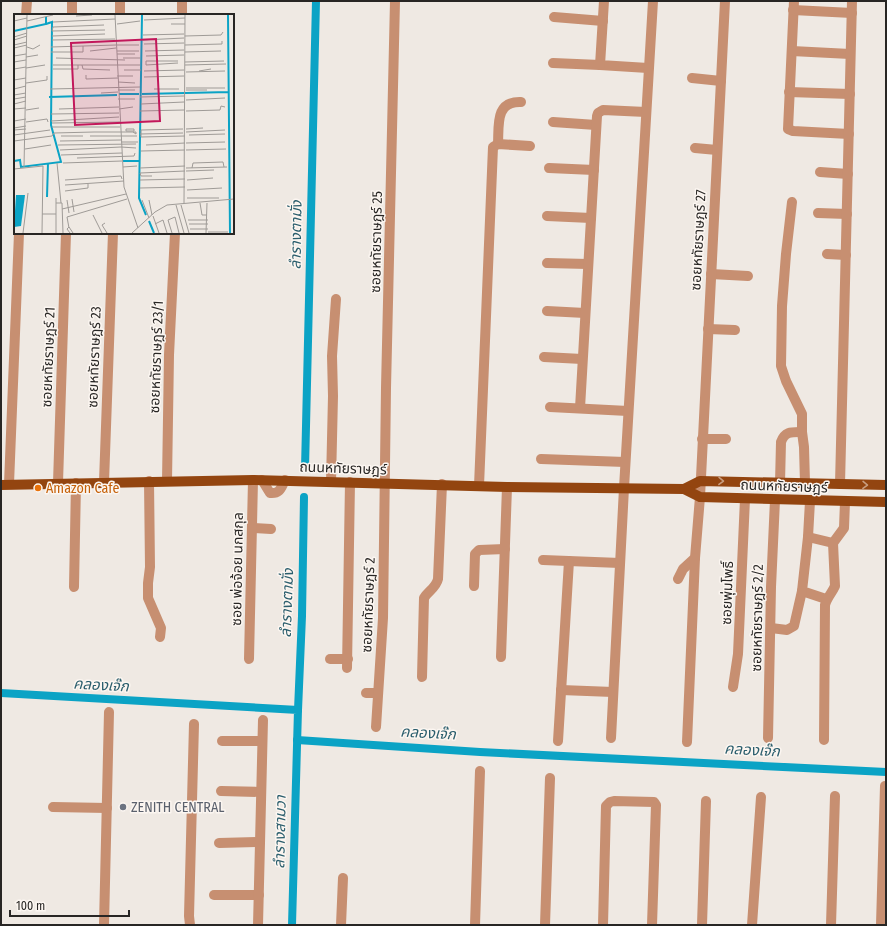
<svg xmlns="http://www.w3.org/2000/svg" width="887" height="926" viewBox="0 0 887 926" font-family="'Fira Sans Condensed','Noto Sans Thai',sans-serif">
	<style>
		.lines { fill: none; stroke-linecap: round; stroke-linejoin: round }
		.canal { stroke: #0ba3c5; stroke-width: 8 }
		.minor { stroke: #c78f71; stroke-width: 10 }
		.major { stroke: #934510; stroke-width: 10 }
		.oneway { stroke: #c89e80 }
		.food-dot { fill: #e8710a; stroke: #fcf6f1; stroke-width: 1.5 }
		.worship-dot { fill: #6b7280; stroke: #fcf6f1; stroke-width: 1.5 }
		.labels { text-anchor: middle; stroke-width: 3; stroke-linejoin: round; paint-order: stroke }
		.street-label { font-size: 14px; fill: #282624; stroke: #fcf6f1 }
		.food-label { font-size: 14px; fill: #c56008; stroke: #fcf6f1; text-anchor: start }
		.worship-label { font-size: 14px; fill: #5b616d; stroke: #fcf6f1; text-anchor: start }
		.water-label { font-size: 15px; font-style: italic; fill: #2b5e6d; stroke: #fcf6f1 }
		.inset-river { fill: none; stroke: #0ba3c5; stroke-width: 2 }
		.inset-road { fill: none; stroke: #9f9b97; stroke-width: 1 }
		.view { fill: #c2185b; fill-opacity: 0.15; stroke: #c2185b; stroke-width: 2 }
		.inset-edge { fill: none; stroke: #282624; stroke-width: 2 }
	</style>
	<rect width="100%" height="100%" fill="#efe9e3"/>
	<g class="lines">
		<g class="canal">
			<polyline points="305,469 316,1"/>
			<polyline points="1,693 298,710 292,925"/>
			<polyline points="298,710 302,616 304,497"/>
			<polyline points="297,740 480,752 886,772"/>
		</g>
		<g class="minor">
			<polyline points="604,1 600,65 648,68"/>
			<polyline points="794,1 788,129 793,131 849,134"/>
			<polyline points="793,10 852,13"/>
			<polyline points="26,15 27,1"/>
			<polyline points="72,15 72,1"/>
			<polyline points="120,15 120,1"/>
			<polyline points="182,15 182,1"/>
			<polyline points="554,17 603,21"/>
			<polyline points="792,51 850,54"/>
			<polyline points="553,63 600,65"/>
			<polyline points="692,78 721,81"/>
			<polyline points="789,92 850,94"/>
			<polyline points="553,122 596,125"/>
			<path d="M498 144C499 125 495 101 521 102"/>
			<polyline points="695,148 717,150"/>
			<polyline points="549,168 594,170"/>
			<polyline points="820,172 848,174"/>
			<polyline points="792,202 786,254 782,306 781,366 786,381 802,414 802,432 804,447 805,483"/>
			<polyline points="818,213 847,214"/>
			<polyline points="547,216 591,218"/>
			<polyline points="827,254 846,255"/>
			<polyline points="547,263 588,264"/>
			<polyline points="711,274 748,276"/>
			<polyline points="547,311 585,313"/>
			<polyline points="708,329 735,330"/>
			<polyline points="544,357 582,359"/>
			<polyline points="550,407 628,411"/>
			<polyline points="580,408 597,116 598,113 603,110 646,112"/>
			<polyline points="702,439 726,439"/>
			<polyline points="541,459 625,462"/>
			<path d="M262 480 270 493C280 494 281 488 285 480"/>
			<polyline points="149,481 150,567 148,583 148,598 161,628 160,637"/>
			<polyline points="167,481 169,355 175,233"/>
			<polyline points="104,482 113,233"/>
			<polyline points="331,482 333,396 332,356 336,299"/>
			<polyline points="58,483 66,233"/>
			<path d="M780 483 781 442C785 431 792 432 802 432"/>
			<polyline points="9,484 19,233"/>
			<polyline points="840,484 852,1"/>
			<polyline points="479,486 493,147 498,144 530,146"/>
			<polyline points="810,501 808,537 802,591 826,599"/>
			<polyline points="252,528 271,529"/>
			<polyline points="808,537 833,543"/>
			<polyline points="543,560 620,563"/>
			<polyline points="678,579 683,569 695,558 700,497 725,1"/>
			<polyline points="474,586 475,554 479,550 505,549"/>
			<polyline points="74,587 76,483"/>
			<polyline points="771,628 787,630 794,626 802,591"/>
			<polyline points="501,657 507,487"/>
			<polyline points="249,659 253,480"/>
			<polyline points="330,659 348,659"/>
			<polyline points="347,668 350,482"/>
			<path d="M422 677 424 598C428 591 436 588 438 579L442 484"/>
			<polyline points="733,687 738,654 745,499"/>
			<polyline points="561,690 613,692"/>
			<polyline points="366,693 378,693"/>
			<polyline points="376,727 383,618 386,388 395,1"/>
			<polyline points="611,738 624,488 653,1"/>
			<polyline points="768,738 771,587 775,500"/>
			<path d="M824 740 825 605C827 597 832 593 835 586L833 543 844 528 845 502"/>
			<polyline points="222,741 262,741"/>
			<polyline points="558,741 569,561"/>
			<polyline points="687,742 695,558"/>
			<polyline points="221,791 261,792"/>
			<polyline points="53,807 107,808"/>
			<polyline points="219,843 260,842"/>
			<polyline points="214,895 259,895"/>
			<polyline points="104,925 109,712"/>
			<polyline points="190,925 189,916 194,724"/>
			<polyline points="258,925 263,720"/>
			<polyline points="341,925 343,878"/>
			<polyline points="475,925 480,771"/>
			<polyline points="545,925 550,778"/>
			<polyline points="603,925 606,806 610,802 614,801 654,802 656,805 652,925"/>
			<polyline points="702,925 706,801"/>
			<polyline points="752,925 761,797"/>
			<polyline points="831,925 835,796"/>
			<polyline points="881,925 885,786"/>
		</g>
		<g class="major">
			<polyline points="1,485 253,480 507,487 684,489 700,481 886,485"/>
			<polyline points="684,489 700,497 886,502"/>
		</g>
	</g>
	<defs><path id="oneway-chevron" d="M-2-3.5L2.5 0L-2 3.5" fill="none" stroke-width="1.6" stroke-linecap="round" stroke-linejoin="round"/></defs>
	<g class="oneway">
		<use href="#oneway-chevron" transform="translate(721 481) rotate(1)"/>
		<use href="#oneway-chevron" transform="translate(865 485) rotate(1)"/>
	</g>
	<circle class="food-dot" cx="38" cy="488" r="4"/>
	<circle class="worship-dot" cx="123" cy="807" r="4"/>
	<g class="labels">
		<g class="street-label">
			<text transform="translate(698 240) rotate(-87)" y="5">ซอยหทัยราษฎร์ 27</text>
			<text transform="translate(376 242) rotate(-89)" y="5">ซอยหทัยราษฎร์ 25</text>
			<text transform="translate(48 357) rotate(-88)" y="5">ซอยหทัยราษฎร์ 21</text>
			<text transform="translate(94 357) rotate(-88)" y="5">ซอยหทัยราษฎร์ 23</text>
			<text transform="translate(156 357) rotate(-88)" y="5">ซอยหทัยราษฎร์ 23/1</text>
			<text transform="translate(343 468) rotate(2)" y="5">ถนนหทัยราษฎร์</text>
			<text transform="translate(784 486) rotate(2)" y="5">ถนนหทัยราษฎร์</text>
			<text transform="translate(237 569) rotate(-89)" y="5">ซอย พ่อจ้อย นกสกุล</text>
			<text transform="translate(727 593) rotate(-88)" y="5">ซอยพุ่มโพธิ์</text>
			<text transform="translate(368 605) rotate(-88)" y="5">ซอยหทัยราษฎร์ 2</text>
			<text transform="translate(757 618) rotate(-89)" y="5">ซอยหทัยราษฎร์ 2/2</text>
		</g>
		<g class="food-label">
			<text x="46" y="493">Amazon Cafe</text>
		</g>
		<g class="worship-label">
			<text x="131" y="812">ZENITH CENTRAL</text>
		</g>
		<g class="water-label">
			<text transform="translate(296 235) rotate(-89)" y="5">ลำรางตามั่ง</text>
			<text transform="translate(287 603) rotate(-88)" y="5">ลำรางตามั่ง</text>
			<text transform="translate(101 685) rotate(3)" y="5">คลองเจ๊ก</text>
			<text transform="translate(428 733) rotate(3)" y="5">คลองเจ๊ก</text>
			<text transform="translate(752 750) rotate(3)" y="5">คลองเจ๊ก</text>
			<text transform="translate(280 832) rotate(-89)" y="5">ลำรางสามวา</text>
		</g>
	</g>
	<g transform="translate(14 14)">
		<rect width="220" height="220" fill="#efe9e3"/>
		<path d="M2 181H11L7 212 0 213Z" fill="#0ba3c5"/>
		<path class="inset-river" d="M128 1 125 184 132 201M214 1 216 219M0 17 32 10V3M105 80H125M128 80 215 78M35 83 103 81M0 147 6 146 7 153 47 148 37 111 38 8 32 10M109 147H125M33 183 34 149M135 207 140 219"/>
		<path class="inset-road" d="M101 1 110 173 124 214M62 2 78 1M130 6 171 4M0 7 13 4M13 7 39 1M39 8 101 5M103 10 126 7M157 10H171M90 11 39 13 38 17 91 16M129 21 170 20M38 22 91 20M171 22 207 21 209 18M0 23 13 19M0 26 13 22M38 26 101 25M129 26 170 24M130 30 170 29M0 31 13 28M103 31H125M171 31 208 30V27M13 33 19 35 26 31M37 33 102 31M0 34 13 31M76 37 102 34M103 37H125M131 37 170 36M37 38H69V32M171 38 207 37M103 40H121M0 42 12 40M132 42 170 41M12 43 24 41M42 44 111 46M109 44H126M0 48 12 46M171 48 210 47M164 49 132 51V47H164M39 51H126M68 51 69 55 96 56M171 51 212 50M12 54 31 51M0 55 12 53M39 55H64V51M110 56H127M130 57 170 56M185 57 197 55M172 58 211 57M72 61V65L104 64M103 62H119M130 63 170 62M0 66 12 64M104 68 121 69M12 69 33 66V62M172 74H211M0 75 12 72M36 75 126 73M140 75H165M104 76H121M172 76H193M87 79 104 78M0 81 12 79M126 83 170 82M0 85 12 83M104 85H121M172 86 211 84M0 90 12 87M127 90 170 88M0 95 12 94M45 95 105 93M105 95 119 93M12 96 25 94M126 97 170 96M172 97 206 96 207 92 211 93M37 100 105 99M0 107 12 105M37 107 105 103M12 108 33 105 34 108M38 109 106 108M38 113H106M0 114 12 112M112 115H120V117H112ZM169 115 127 116V123L171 122M172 115 189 114M0 116 12 115M172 118 211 116M126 120 169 119M0 121 36 116M175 121 211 120M47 122H69M76 122H123M0 127 38 122 40 119 80 118H122V120L119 118M46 127 107 126M107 128H124M172 129 211 128M44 131 122 130M132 131 171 129M107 133 122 134M11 135 37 131M46 136 107 133M172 136 212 135M127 137 171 136M47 141 108 139M63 144 120 142 121 139M43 149 47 189M49 149 108 147M10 153 13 1M109 153 123 152M126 154 171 152M172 154 213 153M178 154 179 149 209 148 210 153M0 155 29 152 28 219M172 157 200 156M138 162H127L126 159 171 157M51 166 107 162 108 165M126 166 171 165M173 166 199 164M51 171 110 167M126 174 171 173M173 176 208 174M51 177 74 174V170M173 184H205M58 185 60 198M53 186 55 199M128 186 135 204M135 186 138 201M42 189H48L49 219M170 189 171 1M186 189 188 201H193M162 191 170 219M167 191 175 219M48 195 112 180M28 200H42M79 201 88 219M139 202 145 219M174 206H194M91 209 88 211 93 219M141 210 149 206 153 219M175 210H194M55 214 53 203 113 185M176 215H194M194 218H214M9 219 14 179M42 219V184M56 219 53 215 55 213 59 219M118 219 141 198 153 191 220 185M158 219 154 206 161 203 165 219M192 219 193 189"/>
		<path class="view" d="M142 25 146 107 61 111 57 29Z"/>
		<rect width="220" height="220" class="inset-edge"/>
	</g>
	<rect width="887" height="926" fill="none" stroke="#282624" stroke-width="4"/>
	<path d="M10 910v6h119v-6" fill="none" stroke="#282624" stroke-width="2"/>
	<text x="16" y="910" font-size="12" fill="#282624" stroke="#fcf6f1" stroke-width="3" paint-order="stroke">100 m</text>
</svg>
